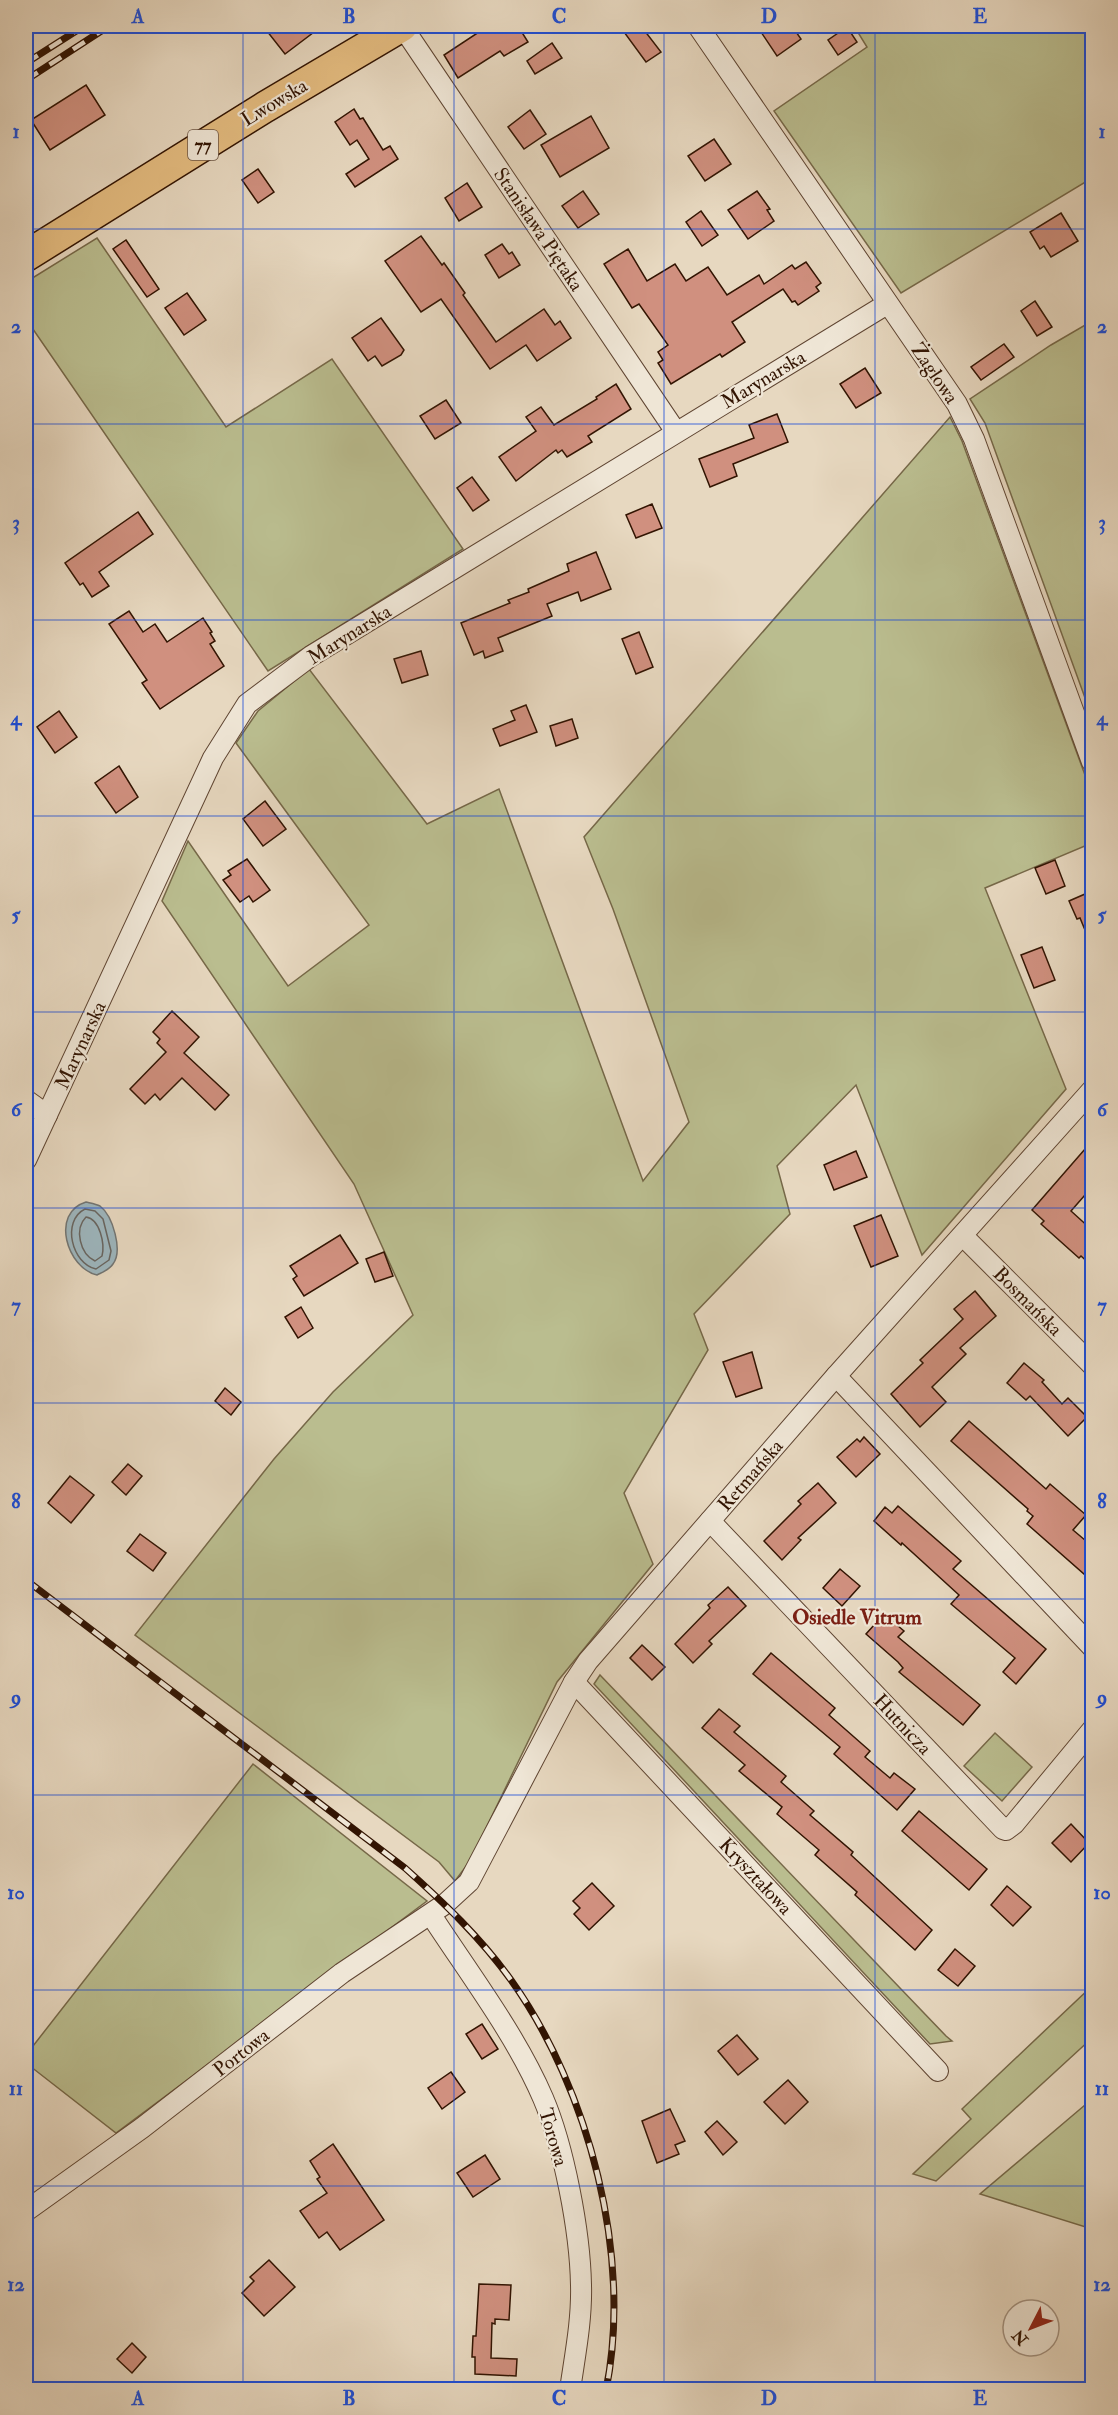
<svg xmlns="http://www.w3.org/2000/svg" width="1118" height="2415" viewBox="0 0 1118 2415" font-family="'IM FELL Double Pica',serif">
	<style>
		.green { fill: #babd8f; stroke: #766848; stroke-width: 1.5 }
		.water { fill: #9db6be; stroke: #727573; stroke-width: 1.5 }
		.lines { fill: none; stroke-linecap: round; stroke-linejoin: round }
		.shore { stroke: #686560; stroke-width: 1.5 }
		.building { fill: #d0907f; stroke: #321402; stroke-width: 1.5 }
		.minor-casing { stroke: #5f4532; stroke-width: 22 }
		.primary-casing { stroke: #321402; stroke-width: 33 }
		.minor { stroke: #efe6d6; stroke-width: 20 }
		.primary { stroke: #e4bc80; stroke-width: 30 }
		.rail-casing { stroke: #321402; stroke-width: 7 }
		.rail { stroke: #efe6d6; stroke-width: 4.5; stroke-dasharray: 14; stroke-linecap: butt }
		.grid { fill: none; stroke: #1d4ed8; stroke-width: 1.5; stroke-opacity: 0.55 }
		.labels { text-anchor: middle; stroke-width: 4.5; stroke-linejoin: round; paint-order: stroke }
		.shield { fill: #efe6d6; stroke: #6b5342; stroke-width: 1.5 }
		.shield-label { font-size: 18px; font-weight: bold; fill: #321402 }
		.street-label { font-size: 20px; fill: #321402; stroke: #efe6d6 }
		.neighbourhood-label { font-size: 21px; font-weight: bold; fill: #7a1f14; stroke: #efe6d6 }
		.neatline { fill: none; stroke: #1d4ed8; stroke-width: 2 }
		.grid-label { font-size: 20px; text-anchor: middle; font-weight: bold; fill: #1d4ed8 }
	</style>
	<rect width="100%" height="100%" fill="#e7d8c0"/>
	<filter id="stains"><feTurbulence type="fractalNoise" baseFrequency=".00333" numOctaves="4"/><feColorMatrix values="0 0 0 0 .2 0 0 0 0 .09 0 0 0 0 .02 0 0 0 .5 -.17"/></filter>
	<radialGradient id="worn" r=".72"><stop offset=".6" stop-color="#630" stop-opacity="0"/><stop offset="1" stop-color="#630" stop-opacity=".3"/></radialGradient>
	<g class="green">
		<polygon points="854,26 1092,26 1092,189 1087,181 901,293 774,111 867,47"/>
		<polygon points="97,238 226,427 332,359 463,549 268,671 26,319 26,282"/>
		<polygon points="1092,321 1092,717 985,423 970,399 1051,345"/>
		<polygon points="950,417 962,441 1092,794 1092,843 985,888 1066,1089 922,1255 856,1085 777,1166 790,1214 694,1314 708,1350 624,1493 653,1564 557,1682 470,1861 455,1881 439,1862 135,1635 274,1459 333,1392 413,1315 354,1184 162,901 188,841 288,986 369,925 236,743 258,711 309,669 427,824 499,789 643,1181 689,1122 613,909 584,837"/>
		<polygon points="600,1675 946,2036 952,2041 930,2044 594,1684"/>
		<polygon points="995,1733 1032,1767 1002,1801 964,1766"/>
		<polygon points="253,1764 427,1901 116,2133 26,2063 26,2055"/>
		<polygon points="1092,1986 1092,2038 936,2181 913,2174 971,2119 962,2109"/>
		<polygon points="1092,2099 1092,2229 980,2194"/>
	</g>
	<path class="water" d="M86 1202C90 1203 96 1204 100 1206 113 1216 123 1251 113 1264 109 1270 103 1272 97 1275 67 1268 50 1213 86 1202Z"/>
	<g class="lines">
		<g class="shore">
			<path d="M85 1209 95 1211 103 1219 111 1251 109 1260 96 1269C72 1264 61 1221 85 1209Z"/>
			<path d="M86 1217C100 1219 105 1244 102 1256L95 1261C80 1254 74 1229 86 1217Z"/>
		</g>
	</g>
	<g class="building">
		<polygon points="263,26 322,26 285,54"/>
		<polygon points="488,26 518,26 528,42 504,56 500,51 458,78 444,55"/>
		<polygon points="633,26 641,26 661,52 646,62 624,32"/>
		<polygon points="771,26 792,26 801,39 777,56 761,32"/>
		<polygon points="847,27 857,42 838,55 828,40"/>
		<polygon points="552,43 562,58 535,74 527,61"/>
		<polygon points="86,85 105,115 50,150 31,120"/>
		<polygon points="354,109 360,119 363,118 383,150 390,146 398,159 355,187 346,174 369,159 357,140 350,145 335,122"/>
		<polygon points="530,110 546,134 524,149 508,127"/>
		<polygon points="591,116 609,148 560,177 541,145"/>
		<polygon points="714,139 731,164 705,181 688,156"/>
		<polygon points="258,169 274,192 258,203 242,180"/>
		<polygon points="467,183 482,207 459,221 445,198"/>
		<polygon points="583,191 599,214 578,228 562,206"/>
		<polygon points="757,191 770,209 767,210 774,221 748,239 728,210"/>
		<polygon points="701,211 718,235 702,246 686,222"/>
		<polygon points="1061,213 1078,241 1051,257 1044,246 1040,249 1030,232"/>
		<polygon points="421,236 442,265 444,263 465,293 463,295 496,342 544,309 555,325 560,321 571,338 537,361 526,345 490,369 441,299 421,312 385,261"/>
		<polygon points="126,240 159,289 147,297 113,249"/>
		<polygon points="502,244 509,254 512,252 520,265 499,278 485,255"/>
		<polygon points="628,249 647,281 675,264 686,281 708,267 727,295 759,275 764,284 792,265 795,269 806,262 821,283 816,287 819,291 798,305 795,301 792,302 783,289 732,322 745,342 722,357 720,354 671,384 658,363 663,360 658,352 668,345 639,304 632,308 604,264"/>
		<polygon points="187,293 206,320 184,335 165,308"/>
		<polygon points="1035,301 1052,327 1037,336 1021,311"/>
		<polygon points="381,318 404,350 401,355 382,366 375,356 368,361 352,338"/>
		<polygon points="1004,344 1014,357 981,380 971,367"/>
		<polygon points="865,368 881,393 856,408 840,384"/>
		<polygon points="616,384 631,409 588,436 592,442 567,457 562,450 558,453 556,450 516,481 499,457 536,431 526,417 541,407 554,425 597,399 596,397"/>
		<polygon points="446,400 461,423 435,439 420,416"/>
		<polygon points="777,414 788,442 733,464 737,476 710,487 699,459 754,438 749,425"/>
		<polygon points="472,477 489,500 473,511 457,488"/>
		<polygon points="652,504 662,528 636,538 626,515"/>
		<polygon points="138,512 153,534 99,572 109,586 92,597 83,583 80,585 65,563"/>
		<polygon points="596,552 611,589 581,601 578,592 547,604 552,616 498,638 503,651 485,658 483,651 474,655 461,623 510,603 508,600 529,592 528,589 569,571 567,564"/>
		<polygon points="129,611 143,632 155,624 167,642 203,618 212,632 210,633 215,641 210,644 224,666 160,709 142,683 147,680 109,624"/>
		<polygon points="639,632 653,667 636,674 622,639"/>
		<polygon points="421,651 428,675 402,683 394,659"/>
		<polygon points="526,705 537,732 500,746 493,729 515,720 511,711"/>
		<polygon points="59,711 77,737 55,753 37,727"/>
		<polygon points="572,719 578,738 556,746 550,726"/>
		<polygon points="119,766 138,797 116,813 95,783"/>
		<polygon points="265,801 286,829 263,846 243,819"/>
		<polygon points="247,859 270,890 253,902 249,896 240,902 223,880 231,875 228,871"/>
		<polygon points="1055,860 1065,886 1046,894 1035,868"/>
		<polygon points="1092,891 1092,947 1080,918 1077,919 1069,901"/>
		<polygon points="1042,947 1055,980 1034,988 1021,955"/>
		<polygon points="172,1011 199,1037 184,1053 229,1095 215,1110 182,1078 160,1100 155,1094 145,1104 130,1089 166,1052 157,1043 160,1039 153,1032"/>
		<polygon points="1092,1141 1092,1187 1071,1211 1092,1230 1092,1266 1081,1256 1079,1258 1041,1224 1044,1221 1032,1210"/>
		<polygon points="856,1151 867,1177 834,1190 824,1165"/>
		<polygon points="881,1215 898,1256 871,1267 854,1226"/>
		<polygon points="340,1235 358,1263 304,1296 293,1279 297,1276 290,1266"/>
		<polygon points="384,1252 393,1276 375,1282 366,1259"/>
		<polygon points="975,1291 996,1316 960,1348 966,1354 932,1387 946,1402 920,1427 891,1394 923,1363 920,1360 963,1319 954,1309"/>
		<polygon points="301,1307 313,1328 298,1338 285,1317"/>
		<polygon points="752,1352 762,1388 736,1397 723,1362"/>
		<polygon points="1024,1363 1044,1380 1042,1382 1062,1404 1068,1398 1087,1417 1068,1436 1030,1396 1026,1400 1007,1383"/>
		<polygon points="225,1388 241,1402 231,1415 215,1401"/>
		<polygon points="969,1421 1046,1489 1050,1484 1086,1515 1073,1530 1092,1546 1092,1581 1027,1524 1033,1516 1027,1511 1028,1509 951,1441"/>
		<polygon points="864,1437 880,1454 856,1477 837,1457 857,1439 860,1442"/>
		<polygon points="128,1464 142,1476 126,1495 112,1482"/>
		<polygon points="70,1476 94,1495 71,1523 48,1503"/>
		<polygon points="818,1483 836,1503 798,1538 801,1540 782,1560 764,1541 801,1504 798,1501"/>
		<polygon points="898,1506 961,1561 953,1569 1046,1649 1016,1684 1003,1672 1015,1658 951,1604 959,1595 902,1543 901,1545 874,1521 885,1507 892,1513"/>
		<polygon points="140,1534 166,1553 153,1571 127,1551"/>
		<polygon points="840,1569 860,1586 842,1606 823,1588"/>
		<polygon points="728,1587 746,1606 709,1641 712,1644 693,1663 675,1644 710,1608 708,1605"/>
		<polygon points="884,1614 904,1631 898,1637 980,1705 963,1725 899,1672 903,1668 898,1662 866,1634"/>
		<polygon points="642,1645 665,1667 652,1680 630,1658"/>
		<polygon points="771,1653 835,1708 829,1715 870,1751 865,1757 890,1778 894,1773 915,1789 897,1810 834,1754 840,1747 753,1674"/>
		<polygon points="719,1709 740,1726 734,1732 786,1776 781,1782 814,1811 810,1815 853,1852 851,1855 932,1930 915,1950 855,1895 857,1892 815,1855 819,1850 777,1814 782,1807 739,1771 745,1765 702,1728"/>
		<polygon points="919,1811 987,1869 969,1890 902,1831"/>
		<polygon points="1071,1824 1089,1843 1071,1862 1052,1843"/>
		<polygon points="592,1883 614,1906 589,1930 574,1914 580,1908 573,1901"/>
		<polygon points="1007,1886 1031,1907 1013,1926 991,1905"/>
		<polygon points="955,1949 975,1966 958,1986 938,1970"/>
		<polygon points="482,2024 498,2049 482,2059 466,2034"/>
		<polygon points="737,2035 758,2059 738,2075 718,2051"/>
		<polygon points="451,2072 465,2092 442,2109 428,2088"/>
		<polygon points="788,2080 808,2102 785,2124 764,2102"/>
		<polygon points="670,2109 685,2141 675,2145 679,2154 657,2163 642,2121"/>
		<polygon points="717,2121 737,2142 723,2155 705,2132"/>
		<polygon points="333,2144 384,2220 340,2250 327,2232 319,2238 300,2211 327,2193 317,2179 320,2177 310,2161"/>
		<polygon points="485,2155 500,2179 473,2197 457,2173"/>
		<polygon points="269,2260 295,2287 264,2316 242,2293 254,2281 250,2277"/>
		<polygon points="479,2284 511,2285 509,2320 495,2319 495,2324 492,2323 491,2358 517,2359 516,2376 475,2374 475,2357 472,2357 473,2336 476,2336"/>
		<polygon points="132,2343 146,2357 132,2373 117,2359"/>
	</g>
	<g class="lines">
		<g class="minor-casing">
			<g id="minor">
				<polyline points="402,26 676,432"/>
				<polyline points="698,26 957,404 974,439 1092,762"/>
				<polyline points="26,1100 47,1115"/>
				<polyline points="26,1160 213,758 247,704 311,656 887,304"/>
				<polyline points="963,1236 1092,1365"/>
				<polyline points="836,1376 1092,1647"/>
				<polyline points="710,1521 1003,1829 1006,1830 1014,1824 1092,1730"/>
				<polyline points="574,1682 938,2071"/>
				<path d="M431 1915C468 1972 516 2035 543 2098 564 2147 580 2231 581 2285 582 2320 575 2355 570 2390"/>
				<polyline points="26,2211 142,2128 342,1973 445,1904 469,1882 574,1682 588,1661 836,1376 1092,1090"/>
			</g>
		</g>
		<g class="primary-casing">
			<polyline id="primary" points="26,256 265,107 402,26"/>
		</g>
		<use href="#minor" class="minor"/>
		<use href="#primary" class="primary"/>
		<g class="rail-casing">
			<g id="rail">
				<polyline points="26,63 84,26"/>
				<polyline points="26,80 109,26"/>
				<path d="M26 1580 405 1868C443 1902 481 1938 511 1980 589 2089 633 2257 606 2390"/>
			</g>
		</g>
		<use href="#rail" class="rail"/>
	</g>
	<path class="grid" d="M243 26V2390M454 26V2390M664 26V2390M875 26V2390M26 229H1092M26 424H1092M26 620H1092M26 816H1092M26 1012H1092M26 1208H1092M26 1403H1092M26 1599H1092M26 1795H1092M26 1990H1092M26 2186H1092"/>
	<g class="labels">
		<rect class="shield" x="188" y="130" width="30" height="30" rx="4.5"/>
		<g class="shield-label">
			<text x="203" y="151">77</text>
		</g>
		<g class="street-label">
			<text transform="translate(274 102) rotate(-31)" y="7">Lwowska</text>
			<text transform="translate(539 229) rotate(56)" y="7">Stanisława Piętaka</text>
			<text transform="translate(935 373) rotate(56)" y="7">Żaglowa</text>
			<text transform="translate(763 379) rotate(-31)" y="7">Marynarska</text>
			<text transform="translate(349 634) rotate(-32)" y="7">Marynarska</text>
			<text transform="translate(80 1045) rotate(-65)" y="7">Marynarska</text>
			<text transform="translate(1028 1301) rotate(45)" y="7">Bosmańska</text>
			<text transform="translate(750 1475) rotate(-49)" y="7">Retmańska</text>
			<text transform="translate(903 1724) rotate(47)" y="7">Hutnicza</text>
			<text transform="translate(756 1876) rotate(47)" y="7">Kryształowa</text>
			<text transform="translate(241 2052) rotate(-38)" y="7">Portowa</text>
			<text transform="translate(554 2137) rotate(74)" y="7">Torowa</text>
		</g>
		<g class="neighbourhood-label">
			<text x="857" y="1624">Osiedle Vitrum</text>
		</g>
	</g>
	<rect width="1118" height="2415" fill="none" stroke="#e7d8c0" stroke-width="66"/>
	<g transform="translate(1031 2328) rotate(228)"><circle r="28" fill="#efe6d6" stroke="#a39281" stroke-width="1.5"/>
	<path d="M0-4.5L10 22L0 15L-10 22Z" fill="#8f2418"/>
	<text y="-9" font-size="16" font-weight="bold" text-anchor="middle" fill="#321402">N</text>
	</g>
	<rect x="33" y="33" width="1052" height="2349" class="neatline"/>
	<g class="grid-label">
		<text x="138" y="23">A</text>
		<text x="349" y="23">B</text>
		<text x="559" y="23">C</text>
		<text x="769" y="23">D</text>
		<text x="980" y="23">E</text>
		<text x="16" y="138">1</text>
		<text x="1102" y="138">1</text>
		<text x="16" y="333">2</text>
		<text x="1102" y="333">2</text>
		<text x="16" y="529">3</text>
		<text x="1102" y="529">3</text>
		<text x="16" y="725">4</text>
		<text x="1102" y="725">4</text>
		<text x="16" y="921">5</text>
		<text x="1102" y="921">5</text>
		<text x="16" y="1116">6</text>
		<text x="1102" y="1116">6</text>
		<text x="16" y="1312">7</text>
		<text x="1102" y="1312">7</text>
		<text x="16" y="1508">8</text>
		<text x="1102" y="1508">8</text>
		<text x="16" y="1704">9</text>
		<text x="1102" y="1704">9</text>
		<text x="16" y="1899">10</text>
		<text x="1102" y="1899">10</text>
		<text x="16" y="2095">11</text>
		<text x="1102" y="2095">11</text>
		<text x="16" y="2291">12</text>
		<text x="1102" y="2291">12</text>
		<text x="138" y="2405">A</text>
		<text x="349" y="2405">B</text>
		<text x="559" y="2405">C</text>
		<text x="769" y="2405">D</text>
		<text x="980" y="2405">E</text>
	</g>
	<rect width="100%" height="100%" filter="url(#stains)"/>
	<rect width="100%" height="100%" fill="url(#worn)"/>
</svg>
